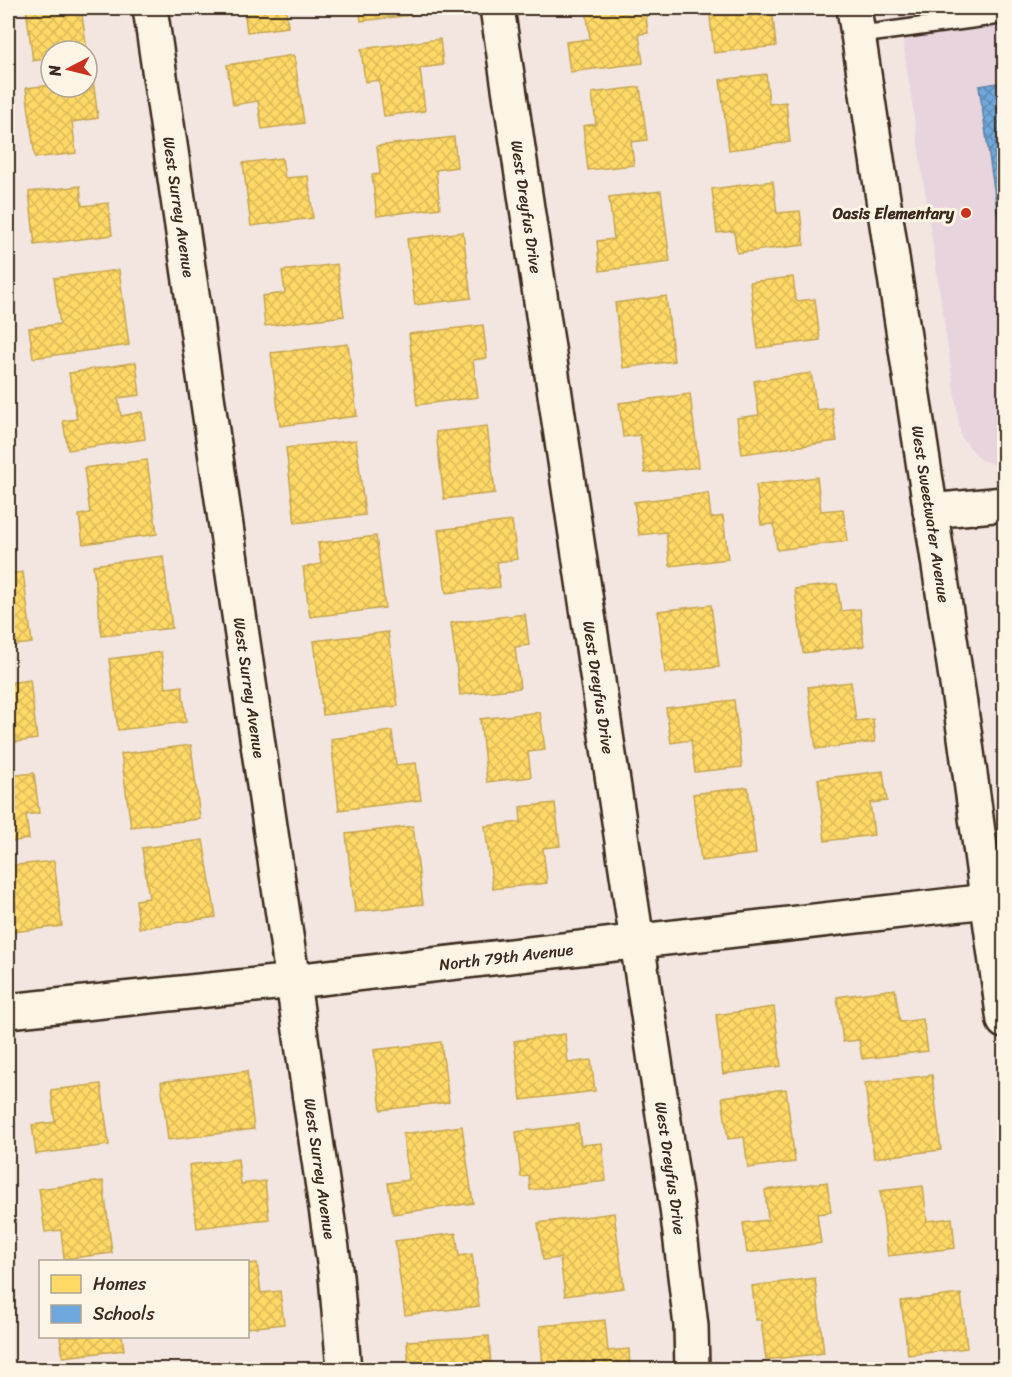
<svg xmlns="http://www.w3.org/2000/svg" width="1012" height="1377" viewBox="0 0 1012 1377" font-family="Sriracha,sans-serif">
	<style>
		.built { fill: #e8d4dd }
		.homes { fill: url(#homes-cross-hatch); stroke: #c4a450; stroke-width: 1.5 }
		.schools { fill: url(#schools-cross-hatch); stroke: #5f82a3; stroke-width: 1.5 }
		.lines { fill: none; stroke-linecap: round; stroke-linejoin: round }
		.service-casing { stroke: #3b2a1e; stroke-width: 21 }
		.minor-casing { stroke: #3b2a1e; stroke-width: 38 }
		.tertiary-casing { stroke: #3b2a1e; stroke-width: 38 }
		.service { stroke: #fcf5e5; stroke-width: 16 }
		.minor { stroke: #fcf5e5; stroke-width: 33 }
		.tertiary { stroke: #fcf5e5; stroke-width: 33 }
		.poi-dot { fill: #c8321e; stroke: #fcf5e5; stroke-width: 2 }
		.labels { text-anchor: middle; stroke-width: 6; stroke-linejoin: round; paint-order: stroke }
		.street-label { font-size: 16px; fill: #3b2a1e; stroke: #fcf5e5 }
		.poi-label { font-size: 16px; font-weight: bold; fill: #3b2a1e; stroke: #fcf5e5; text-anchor: end }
	</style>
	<defs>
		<pattern id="homes-cross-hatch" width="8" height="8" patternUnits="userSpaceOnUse" patternTransform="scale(1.5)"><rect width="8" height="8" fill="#ffd966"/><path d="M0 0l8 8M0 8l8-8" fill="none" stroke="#dbba58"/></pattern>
		<pattern id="schools-cross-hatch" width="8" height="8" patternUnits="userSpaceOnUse" patternTransform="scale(1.5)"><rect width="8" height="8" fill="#6fa8dc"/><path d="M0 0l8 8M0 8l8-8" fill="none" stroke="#5c89b2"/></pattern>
	</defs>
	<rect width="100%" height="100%" fill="#f3e6e1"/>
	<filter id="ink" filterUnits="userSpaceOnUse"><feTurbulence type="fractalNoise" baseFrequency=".0167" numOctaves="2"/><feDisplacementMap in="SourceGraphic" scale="12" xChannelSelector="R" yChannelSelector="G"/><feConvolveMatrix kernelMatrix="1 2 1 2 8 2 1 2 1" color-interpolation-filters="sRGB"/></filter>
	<g filter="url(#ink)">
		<polygon class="built" points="898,8 1004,8 1004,465 995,465 981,460 961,437"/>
		<g class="homes">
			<polygon points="26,8 81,8 87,51 51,51 51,58 33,61"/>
			<polygon points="244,8 286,8 288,27 247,32"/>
			<polygon points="359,8 419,8 420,14 361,21"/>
			<polygon points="586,8 645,8 648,33 639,34 643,63 570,72 566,42 590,39"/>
			<polygon points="709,8 752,8 752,10 772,8 776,46 714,53"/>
			<polygon points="440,39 443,65 420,68 425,111 384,116 379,80 365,82 361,49"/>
			<polygon points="294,55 304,123 262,129 258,101 233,105 227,65"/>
			<polygon points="766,74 769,104 786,102 790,142 729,150 720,80"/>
			<polygon points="93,80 98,118 72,122 76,153 35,158 26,88 51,85 51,87 87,87 87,81"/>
			<polygon points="640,87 647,140 631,142 634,165 588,170 583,126 596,124 592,93"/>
			<polygon points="454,137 457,167 436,170 440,208 377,216 372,175 380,174 377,146"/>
			<polygon points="282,158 285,178 308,176 313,218 251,226 243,163"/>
			<polygon points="773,181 777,213 800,211 804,245 737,253 734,231 717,233 712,189"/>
			<polygon points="80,186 82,206 108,203 112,235 35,245 29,192"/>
			<polygon points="661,191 670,262 600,271 597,241 614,239 609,197"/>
			<polygon points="463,232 471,298 415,305 407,239"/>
			<polygon points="337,264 344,316 265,326 262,296 285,293 282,271"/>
			<polygon points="119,270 129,345 33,358 29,328 60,324 54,278"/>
			<polygon points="793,277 796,301 815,299 820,340 758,348 750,282"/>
			<polygon points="666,296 674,361 623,368 615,303"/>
			<polygon points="483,325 487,358 473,360 478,397 417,405 409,334"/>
			<polygon points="348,344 357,416 280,426 271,353"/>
			<polygon points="136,362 140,395 118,398 121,416 142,412 145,439 68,450 63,421 77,419 69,373"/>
			<polygon points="811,373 817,410 832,408 837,441 742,454 737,418 759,415 754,381"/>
			<polygon points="690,394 699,467 645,473 640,435 623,437 619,403"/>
			<polygon points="487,426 495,493 444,499 436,432"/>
			<polygon points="356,440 365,515 295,523 286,448"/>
			<polygon points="147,460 157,534 83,544 79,515 90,513 84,468"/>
			<polygon points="817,477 821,511 843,509 847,541 777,550 774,524 761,525 756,485"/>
			<polygon points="708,493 711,518 723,516 728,559 670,566 666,532 639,535 634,502"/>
			<polygon points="512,521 517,559 497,562 500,587 446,593 438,530"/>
			<polygon points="376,536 385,608 310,617 303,567 321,564 318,543"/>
			<polygon points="163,556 172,628 102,636 93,565"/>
			<polygon points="23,572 32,643 8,646 8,574"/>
			<polygon points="837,584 841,611 860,609 864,646 803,653 795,589"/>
			<polygon points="711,605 719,667 665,673 658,611"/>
			<polygon points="525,614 529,645 515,647 520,688 460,695 451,623"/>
			<polygon points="388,632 398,706 323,715 314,641"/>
			<polygon points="161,652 166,688 182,686 186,722 118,730 109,659"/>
			<polygon points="30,680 37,739 8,743 8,683"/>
			<polygon points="851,682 856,721 873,719 875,742 816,749 808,687"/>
			<polygon points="734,700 742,767 695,772 691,740 671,743 666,708"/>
			<polygon points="540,712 545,750 528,752 531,777 487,782 480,719"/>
			<polygon points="392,731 396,765 416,763 421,800 339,810 331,739"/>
			<polygon points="191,745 200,819 131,827 121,754"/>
			<polygon points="883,771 887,801 870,803 874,835 825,841 818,779"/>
			<polygon points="34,773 39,813 26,815 29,839 8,842 8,776"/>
			<polygon points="748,787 756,854 701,861 693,794"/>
			<polygon points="555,803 560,846 543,848 547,883 493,889 485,826 521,822 520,807"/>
			<polygon points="413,826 423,904 355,912 346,834"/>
			<polygon points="203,840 216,917 139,928 136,900 149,898 142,848"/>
			<polygon points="54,861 62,926 13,932 8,888 8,866"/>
			<polygon points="895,989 900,1022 923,1019 928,1051 862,1059 859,1040 843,1042 837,997"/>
			<polygon points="774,1007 781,1066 723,1074 716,1015"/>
			<polygon points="565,1034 568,1063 591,1060 595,1091 521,1100 514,1041"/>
			<polygon points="441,1042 449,1102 381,1110 374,1050"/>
			<polygon points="247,1071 254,1129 168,1140 161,1082"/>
			<polygon points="932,1075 941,1150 874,1158 865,1083"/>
			<polygon points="101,1084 109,1145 36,1154 32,1125 55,1122 51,1090"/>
			<polygon points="786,1089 795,1162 748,1168 744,1137 728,1139 722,1097"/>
			<polygon points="578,1124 581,1145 602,1143 606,1181 530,1190 529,1176 521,1177 516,1132"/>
			<polygon points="462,1126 473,1203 393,1214 388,1183 409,1180 403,1134"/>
			<polygon points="238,1159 241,1184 265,1181 269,1219 197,1228 189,1165"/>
			<polygon points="103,1181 112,1253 64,1259 61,1230 45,1232 39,1189"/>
			<polygon points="827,1182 831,1212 817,1214 821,1243 747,1253 743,1223 768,1220 765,1190"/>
			<polygon points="923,1186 927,1221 952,1218 955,1248 888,1256 880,1191"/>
			<polygon points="614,1213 624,1288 565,1296 560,1258 543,1260 538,1223"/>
			<polygon points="456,1233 459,1256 472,1254 479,1306 405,1315 395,1241"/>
			<polygon points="257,1263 261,1293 280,1291 284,1324 248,1328 248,1264"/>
			<polygon points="815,1278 824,1353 766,1360 761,1320 756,1320 752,1286"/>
			<polygon points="961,1294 967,1348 908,1355 901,1301"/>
			<polygon points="605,1320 608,1351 629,1349 630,1370 543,1370 540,1326"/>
			<polygon points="60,1336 122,1336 124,1350 63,1357"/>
			<polygon points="489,1336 491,1369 409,1370 407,1341"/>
			<polygon points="282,1366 282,1370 230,1370"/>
		</g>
		<polygon class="schools" points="1004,82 1004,216 998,217 979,86"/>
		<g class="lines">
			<g class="service-casing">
				<polyline id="service" points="858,35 1004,15"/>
			</g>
			<g class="minor-casing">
				<g id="minor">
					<path id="s1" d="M150 8 336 1276 344 1370"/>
					<path id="s2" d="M497 8 677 1208 691 1326 692 1370"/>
					<polyline points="930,511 1004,504"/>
				</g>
			</g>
			<g class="tertiary-casing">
				<g id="tertiary">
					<path id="s3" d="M854 8 964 730 1004 1021"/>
					<path id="s4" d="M8 1011 294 981 1004 899"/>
				</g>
			</g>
			<use href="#service" class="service"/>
			<use href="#minor" class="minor"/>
			<use href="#tertiary" class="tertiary"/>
		</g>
	</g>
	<circle class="poi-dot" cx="966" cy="213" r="6"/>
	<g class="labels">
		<g class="street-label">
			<text dy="6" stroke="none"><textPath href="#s1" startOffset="201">West Surrey Avenue</textPath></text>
			<text dy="6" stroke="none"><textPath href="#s2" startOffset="201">West Dreyfus Drive</textPath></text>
			<text dy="6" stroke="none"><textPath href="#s3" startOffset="512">West Sweetwater Avenue</textPath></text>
			<text dy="6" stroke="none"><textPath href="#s1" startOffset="687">West Surrey Avenue</textPath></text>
			<text dy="6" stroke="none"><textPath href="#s2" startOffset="687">West Dreyfus Drive</textPath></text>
			<text dy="6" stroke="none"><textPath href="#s4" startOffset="501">North 79th Avenue</textPath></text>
			<text dy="6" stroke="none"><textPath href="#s1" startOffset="1173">West Surrey Avenue</textPath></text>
			<text dy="6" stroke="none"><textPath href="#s2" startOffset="1173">West Dreyfus Drive</textPath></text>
		</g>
		<g class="poi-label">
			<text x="954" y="219">Oasis Elementary</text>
		</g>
	</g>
	<rect width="1012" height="1377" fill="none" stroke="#fcf5e5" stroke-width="30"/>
	<rect x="15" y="15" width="982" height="1347" fill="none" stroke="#3b2a1e" stroke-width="2" filter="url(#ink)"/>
	<rect x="39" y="1260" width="210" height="78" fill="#fcf5e5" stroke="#afa495" stroke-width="1.5"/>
	<rect x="51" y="1275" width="30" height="18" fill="#ffd966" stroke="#afa495" stroke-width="1.5"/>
	<text x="93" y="1290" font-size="18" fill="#3b2a1e">Homes</text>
	<rect x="51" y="1305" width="30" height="18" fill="#6fa8dc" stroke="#afa495" stroke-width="1.5"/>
	<text x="93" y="1320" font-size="18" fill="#3b2a1e">Schools</text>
	<g transform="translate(69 69) rotate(263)"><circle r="28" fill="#fcf5e5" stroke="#afa495" stroke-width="1.5"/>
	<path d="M0-4.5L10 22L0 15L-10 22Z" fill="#c8321e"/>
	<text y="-9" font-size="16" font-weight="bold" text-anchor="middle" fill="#3b2a1e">N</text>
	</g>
</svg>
